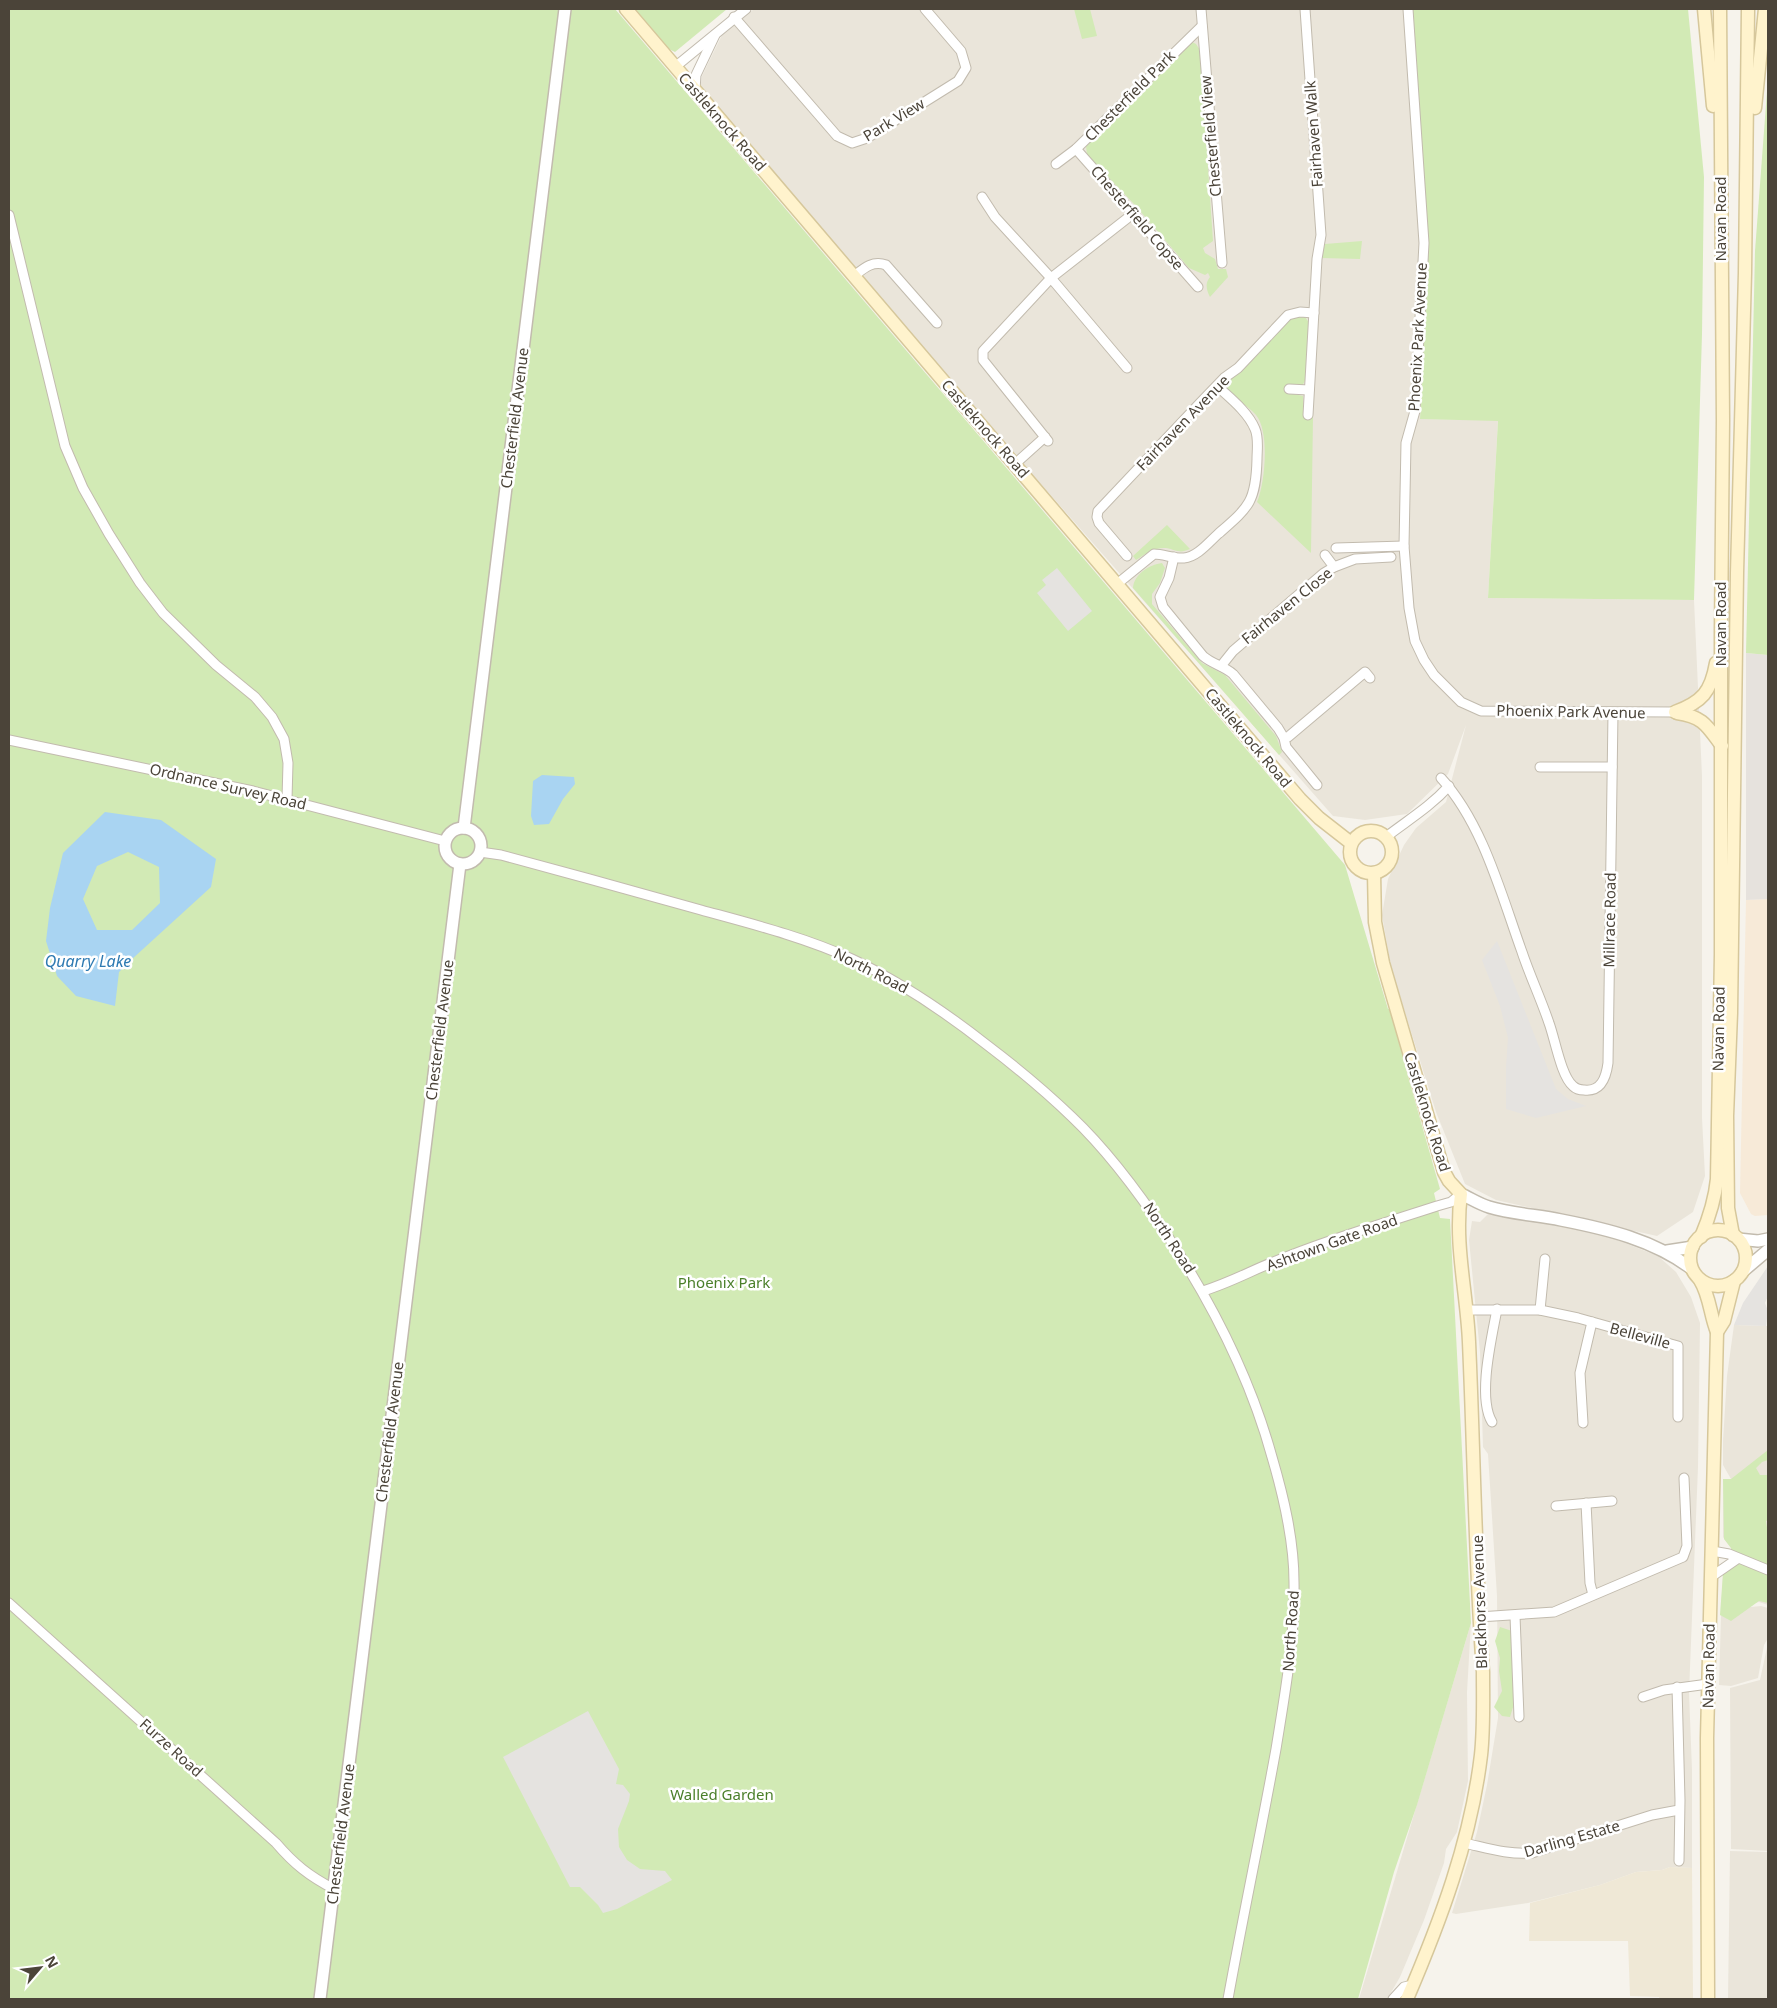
<svg xmlns="http://www.w3.org/2000/svg" width="1777" height="2008" viewBox="0 0 1777 2008" font-family="'Noto Sans',sans-serif">
	<style>
		.residential { fill: #eae5da }
		.commercial { fill: #f7ead8 }
		.industrial { fill: #e6e2dd }
		.education { fill: #efe8d6 }
		.green { fill: #d2eab5 }
		.parking { fill: #e5e3e0 }
		.water { fill: #a9d4f2; fill-rule: evenodd }
		.lines { fill: none; stroke-linecap: round; stroke-linejoin: round }
		.minor-casing { stroke: #c2bbae; stroke-width: 11 }
		.tertiary-casing { stroke: #c2bbae; stroke-width: 14 }
		.secondary-casing { stroke: #d6c79b; stroke-width: 15 }
		.minor { stroke: #fff; stroke-width: 9 }
		.tertiary { stroke: #fff; stroke-width: 11 }
		.secondary { stroke: #fff3cd; stroke-width: 12 }
		.labels { text-anchor: middle; stroke-width: 5; stroke-linejoin: round; paint-order: stroke }
		.street-label { font-size: 15px; fill: #4b4439; stroke: #fff }
		.park-label { font-size: 15px; fill: #4a7f2a; stroke: #fff }
		.water-label { font-size: 16px; font-style: italic; fill: #2e7ab2; stroke: #fff }
	</style>
	<rect width="100%" height="100%" fill="#f6f3ec"/>
	<g class="residential">
		<polygon points="754,9 1411,9 1428,243 1420,419 1498,420 1488,598 1694,600 1702,776 1702,1118 1705,1176 1693,1212 1657,1236 1496,1200 1465,1184 1436,1112 1391,967 1382,915 1388,879 1404,845 1416,828 1446,802 1466,725 1448,774 1407,814 1365,820 1333,816 1048,492 700,90 702,76 722,35"/>
		<polygon points="1490,1212 1602,1234 1658,1256 1676,1272 1691,1297 1700,1323 1698,1467 1689,1693 1692,1770 1692,1868 1670,1867 1662,1870 1636,1872 1600,1885 1528,1903 1456,1914 1452,1913 1477,1832 1487,1785 1498,1718 1497,1596 1488,1454 1483,1447 1480,1352 1469,1240 1472,1221 1480,1222"/>
		<polygon points="1734,1325 1768,1326 1768,1605 1759,1602 1721,1611 1723,1575 1734,1568 1731,1548 1723,1537 1723,1479 1731,1479 1723,1465 1723,1441 1727,1376"/>
		<polygon points="1761,1606 1768,1608 1768,1638 1764,1645 1758,1678 1731,1686 1719,1685 1721,1616 1741,1608"/>
		<polygon points="1471,1623 1467,1692 1468,1781 1457,1832 1446,1849 1444,1863 1424,1920 1400,1977 1389,1996 1393,1999 1359,1999"/>
		<polygon points="1768,1643 1768,1851 1731,1849 1730,1688 1760,1680"/>
		<polygon points="1730,1851 1768,1852 1768,1999 1728,1999"/>
	</g>
	<polygon class="commercial" points="1768,899 1768,1215 1755,1216 1751,1214 1740,1193 1746,900"/>
	<polygon class="industrial" points="1746,653 1768,655 1768,899 1746,900"/>
	<polygon class="education" points="1670,1867 1692,1868 1693,1999 1660,1999 1659,1997 1630,1996 1628,1941 1529,1941 1530,1903 1600,1885 1636,1872 1662,1870"/>
	<g class="green">
		<polygon points="9,9 615,9 1345,865 1388,1009 1390,1009 1404,1050 1404,1062 1440,1189 1434,1193 1440,1218 1450,1219 1471,1623 1417,1805 1394,1872 1358,1999 9,1999"/>
		<polygon points="635,9 727,9 675,52 669,49"/>
		<polygon points="1074,9 1090,9 1097,36 1082,39"/>
		<polygon points="1411,9 1688,9 1704,177 1702,334 1694,600 1488,598 1498,421 1420,419 1428,243"/>
		<path d="M1192 42 1196 44 1200 50 1213 241 1203 248 1205 253 1215 259 1218 269H1226L1228 277 1210 297C1206 289 1205 283 1210 277L1208 273 1205 275 1189 268 1134 204 1087 155 1086 146 1171 60 1187 44Z"/>
		<polygon points="1768,78 1768,655 1746,653 1755,251"/>
		<polygon points="1362,241 1360,259 1321,258 1325,244"/>
		<path d="M1295 316 1305 317 1310 324 1306 379 1302 386 1289 393 1303 396 1304 413 1313 417 1311 553 1257 502C1265 483 1270 432 1256 415 1247 405 1232 397 1225 385L1226 382C1238 373 1249 364 1259 353 1270 342 1281 322 1295 316Z"/>
		<path d="M1167 525 1190 549C1179 554 1177 550 1166 548 1155 547 1145 554 1136 560L1133 556Z"/>
		<path d="M1162 563 1165 568 1160 583 1152 594V604L1202 663 1225 675 1276 736 1282 752 1279 755 1133 588C1134 574 1149 565 1162 563Z"/>
		<polygon points="1768,1450 1768,1460 1762,1462 1756,1468 1760,1475 1768,1475 1768,1520 1766,1521 1768,1534 1768,1603 1759,1601 1731,1621 1720,1615 1723,1573 1734,1567 1731,1548 1724,1539 1723,1479 1731,1479"/>
		<polygon points="1500,1627 1512,1631 1514,1704 1510,1717 1502,1716 1494,1707 1502,1691 1499,1671 1500,1658 1495,1641"/>
	</g>
	<g class="parking">
		<polygon points="1057,568 1092,611 1068,631 1037,593 1046,585 1042,580"/>
		<polygon points="1497,941 1556,1089 1568,1099 1586,1106 1536,1118 1506,1109 1506,1067 1508,1038 1500,1006 1482,960"/>
		<polygon points="1768,1266 1768,1296 1765,1303 1768,1311 1766,1326 1734,1325 1743,1303"/>
		<polygon points="588,1711 619,1769 616,1784 623,1785 630,1794 629,1801 618,1829 619,1847 627,1860 640,1869 665,1871 672,1880 617,1909 603,1913 598,1905 580,1887 570,1887 503,1757"/>
	</g>
	<g class="water">
		<polygon points="542,775 574,777 575,784 563,799 549,824 534,825 531,816 533,781"/>
		<path d="M105 812 161 820 216 859 211 887 131 960 119 972 115 1006 76 996 57 976 46 941 50 908 63 853ZM128 852 159 867 160 903 132 930H97L83 899 97 866Z"/>
	</g>
	<g class="lines">
		<g class="minor-casing">
			<g id="minor">
				<polyline points="1201,9 1222,263"/>
				<polyline points="1305,9 1321,235 1317,259 1308,415"/>
				<polyline points="1408,9 1424,243 1415,411 1406,443 1404,546 1409,608 1415,641 1424,660 1434,675 1461,702 1481,711 1675,712"/>
				<polyline points="734,17 837,136 852,143 867,138 958,81 966,68 961,51 925,9"/>
				<polyline points="675,67 746,9"/>
				<polyline points="695,90 696,75 715,35"/>
				<polyline points="1076,149 1198,287"/>
				<polyline points="1056,164 1076,149 1202,26"/>
				<polyline points="982,197 995,217 1051,278 1127,368"/>
				<polyline points="9,215 65,446 83,488 109,534 140,583 163,613 216,665 255,697 272,717 284,739 288,763 287,799"/>
				<path d="M854 276C864 268 873 260 886 265L937 323"/>
				<polyline points="1289,389 1309,390"/>
				<polyline points="1048,441 983,360 983,351 1051,278 1134,213"/>
				<polyline points="1015,464 1045,437"/>
				<polyline points="1336,548 1404,546"/>
				<polyline points="1325,555 1334,567"/>
				<polyline points="1127,556 1099,523 1097,517 1098,511 1200,403 1224,378 1238,368 1288,315 1300,312 1314,313"/>
				<path d="M1174 557 1169 578 1160 597 1163 607 1203 656C1212 664 1224 666 1233 674L1278 728 1284 738 1286 747 1317 785"/>
				<path d="M1117 584 1154 554C1164 554 1174 559 1184 558 1197 557 1209 542 1218 534 1249 507 1256 502 1257 459 1257 450 1259 438 1255 429 1248 412 1230 398 1217 386"/>
				<polyline points="1221,666 1233,651 1324,573 1334,567 1355,559 1391,557"/>
				<polyline points="1284,738 1288,737 1365,672 1370,678"/>
				<polyline points="9,740 253,791 445,841"/>
				<polyline points="1540,767 1612,767"/>
				<path d="M1441 778C1483 824 1501 894 1522 952 1530 976 1541 999 1549 1023 1555 1039 1561 1076 1573 1086 1576 1089 1580 1090 1584 1090 1601 1092 1606 1078 1608 1063L1613 713"/>
				<path d="M1386 837C1408 820 1430 807 1449 786"/>
				<path d="M480 852 501 855C568 873 634 891 701 910 752 924 804 937 852 959 901 982 945 1012 987 1045 1016 1067 1045 1091 1072 1117 1109 1152 1139 1193 1167 1235 1212 1303 1250 1377 1272 1457 1284 1498 1294 1540 1294 1582 1295 1639 1285 1693 1276 1749 1261 1832 1243 1916 1228 1999"/>
				<path d="M1203 1291C1232 1282 1254 1269 1281 1259 1332 1238 1385 1223 1437 1206L1451 1202 1461 1194"/>
				<polyline points="1466,1310 1540,1310 1578,1318 1678,1346 1678,1417"/>
				<polyline points="1540,1310 1545,1259"/>
				<path d="M1492 1422C1477 1397 1492 1337 1497 1309"/>
				<polyline points="1583,1423 1580,1373 1592,1322"/>
				<polyline points="1586,1503 1590,1583 1593,1595"/>
				<polyline points="1556,1506 1612,1501"/>
				<polyline points="1712,1551 1729,1554 1768,1570"/>
				<polyline points="1711,1577 1737,1559"/>
				<path d="M9 1603 276 1843C294 1864 309 1876 334 1889"/>
				<polyline points="1515,1616 1519,1717"/>
				<polyline points="1479,1617 1554,1612 1683,1557 1687,1546 1684,1478"/>
				<polyline points="1677,1687 1680,1800 1679,1861"/>
				<polyline points="1643,1697 1664,1690 1708,1684"/>
				<path d="M1464 1843C1487 1848 1508 1855 1532 1853L1652 1815 1679 1810"/>
				<polyline points="1393,1999 1404,1987 1413,1985"/>
			</g>
		</g>
		<g class="tertiary-casing">
			<g id="tertiary">
				<circle cx="463" cy="846" r="18"/>
				<polyline points="464,828 565,9"/>
				<path d="M1461 1194C1470 1198 1479 1204 1489 1207 1512 1214 1537 1215 1561 1220 1607 1229 1654 1240 1692 1269"/>
				<polyline points="1738,1239 1758,1241 1768,1239"/>
				<polyline points="1667,1251 1693,1247"/>
				<polyline points="1742,1272 1768,1250"/>
				<polyline points="320,1999 460,864"/>
			</g>
		</g>
		<g class="secondary-casing">
			<g id="secondary">
				<polyline points="626,9 1300,799 1319,818 1351,843"/>
				<polyline points="1704,9 1713,106"/>
				<polyline points="1755,108 1765,9"/>
				<path d="M1675 712C1702 702 1711 692 1716 663"/>
				<path d="M1677 713C1704 717 1707 726 1722 746"/>
				<circle cx="1371" cy="852" r="21"/>
				<path d="M1374 873 1375 922 1383 963 1444 1172 1449 1181 1461 1194C1454 1244 1467 1293 1469 1342 1474 1452 1475 1562 1483 1672 1483 1699 1484 1728 1481 1755 1471 1840 1440 1922 1407 1999"/>
				<circle cx="1718" cy="1258" r="28"/>
				<polyline points="1733,1235 1728,1208 1727,1116 1731,1013 1737,573 1745,273 1748,9"/>
				<path d="M1701 1237C1709 1218 1715 1200 1717 1179L1721 955V632L1723 420 1720 9"/>
				<path d="M1700 1280C1710 1296 1710 1315 1717 1332L1707 1738 1708 1999"/>
				<polyline points="1717,1332 1724,1321 1734,1281"/>
			</g>
		</g>
		<use href="#minor" class="minor"/>
		<use href="#tertiary" class="tertiary"/>
		<use href="#secondary" class="secondary"/>
	</g>
	<g class="labels">
		<g class="street-label">
			<text transform="translate(1130 96) rotate(-45)" y="5">Chesterfield Park</text>
			<text transform="translate(894 120) rotate(-31)" y="5">Park View</text>
			<text transform="translate(722 122) rotate(49)" y="5">Castleknock Road</text>
			<text transform="translate(1314 134) rotate(-94)" y="5">Fairhaven Walk</text>
			<text transform="translate(1211 136) rotate(-95)" y="5">Chesterfield View</text>
			<text transform="translate(1137 218) rotate(49)" y="5">Chesterfield Copse</text>
			<text transform="translate(1721 219) rotate(-90)" y="5">Navan Road</text>
			<text transform="translate(1418 337) rotate(-87)" y="5">Phoenix Park Avenue</text>
			<text transform="translate(515 418) rotate(-83)" y="5">Chesterfield Avenue</text>
			<text transform="translate(1183 423) rotate(-46)" y="5">Fairhaven Avenue</text>
			<text transform="translate(985 429) rotate(49)" y="5">Castleknock Road</text>
			<text transform="translate(1287 606) rotate(-39)" y="5">Fairhaven Close</text>
			<text transform="translate(1721 624) rotate(-90)" y="5">Navan Road</text>
			<text transform="translate(1571 712) rotate(1)" y="5">Phoenix Park Avenue</text>
			<text transform="translate(1248 738) rotate(50)" y="5">Castleknock Road</text>
			<text transform="translate(228 787) rotate(13)" y="5">Ordnance Survey Road</text>
			<text transform="translate(1610 920) rotate(-89)" y="5">Millrace Road</text>
			<text transform="translate(871 971) rotate(27)" y="5">North Road</text>
			<text transform="translate(1719 1029) rotate(-89)" y="5">Navan Road</text>
			<text transform="translate(440 1030) rotate(-83)" y="5">Chesterfield Avenue</text>
			<text transform="translate(1427 1112) rotate(73)" y="5">Castleknock Road</text>
			<text transform="translate(1169 1238) rotate(57)" y="5">North Road</text>
			<text transform="translate(1332 1243) rotate(-20)" y="5">Ashtown Gate Road</text>
			<text transform="translate(1640 1336) rotate(15)" y="5">Belleville</text>
			<text transform="translate(390 1432) rotate(-83)" y="5">Chesterfield Avenue</text>
			<text transform="translate(1480 1602) rotate(-92)" y="5">Blackhorse Avenue</text>
			<text transform="translate(1291 1631) rotate(-86)" y="5">North Road</text>
			<text transform="translate(1709 1666) rotate(-89)" y="5">Navan Road</text>
			<text transform="translate(171 1748) rotate(42)" y="5">Furze Road</text>
			<text transform="translate(341 1834) rotate(-83)" y="5">Chesterfield Avenue</text>
			<text transform="translate(1572 1839) rotate(-16)" y="5">Darling Estate</text>
		</g>
		<g class="park-label">
			<text x="724" y="1288">Phoenix Park</text>
			<text x="722" y="1800">Walled Garden</text>
		</g>
		<g class="water-label">
			<text x="88" y="967">Quarry Lake</text>
		</g>
	</g>
	<rect width="1777" height="2008" fill="none" stroke="#4b4439" stroke-width="20"/>
	<g transform="translate(40 1968) rotate(62)" stroke="#ffffff" stroke-width="4" paint-order="stroke">
	<path d="M0-4L9 19L0 12L-9 19Z" fill="#4b4439"/>
	<text y="-8" font-size="14" font-weight="bold" text-anchor="middle" fill="#4b4439">N</text>
	</g>
</svg>
